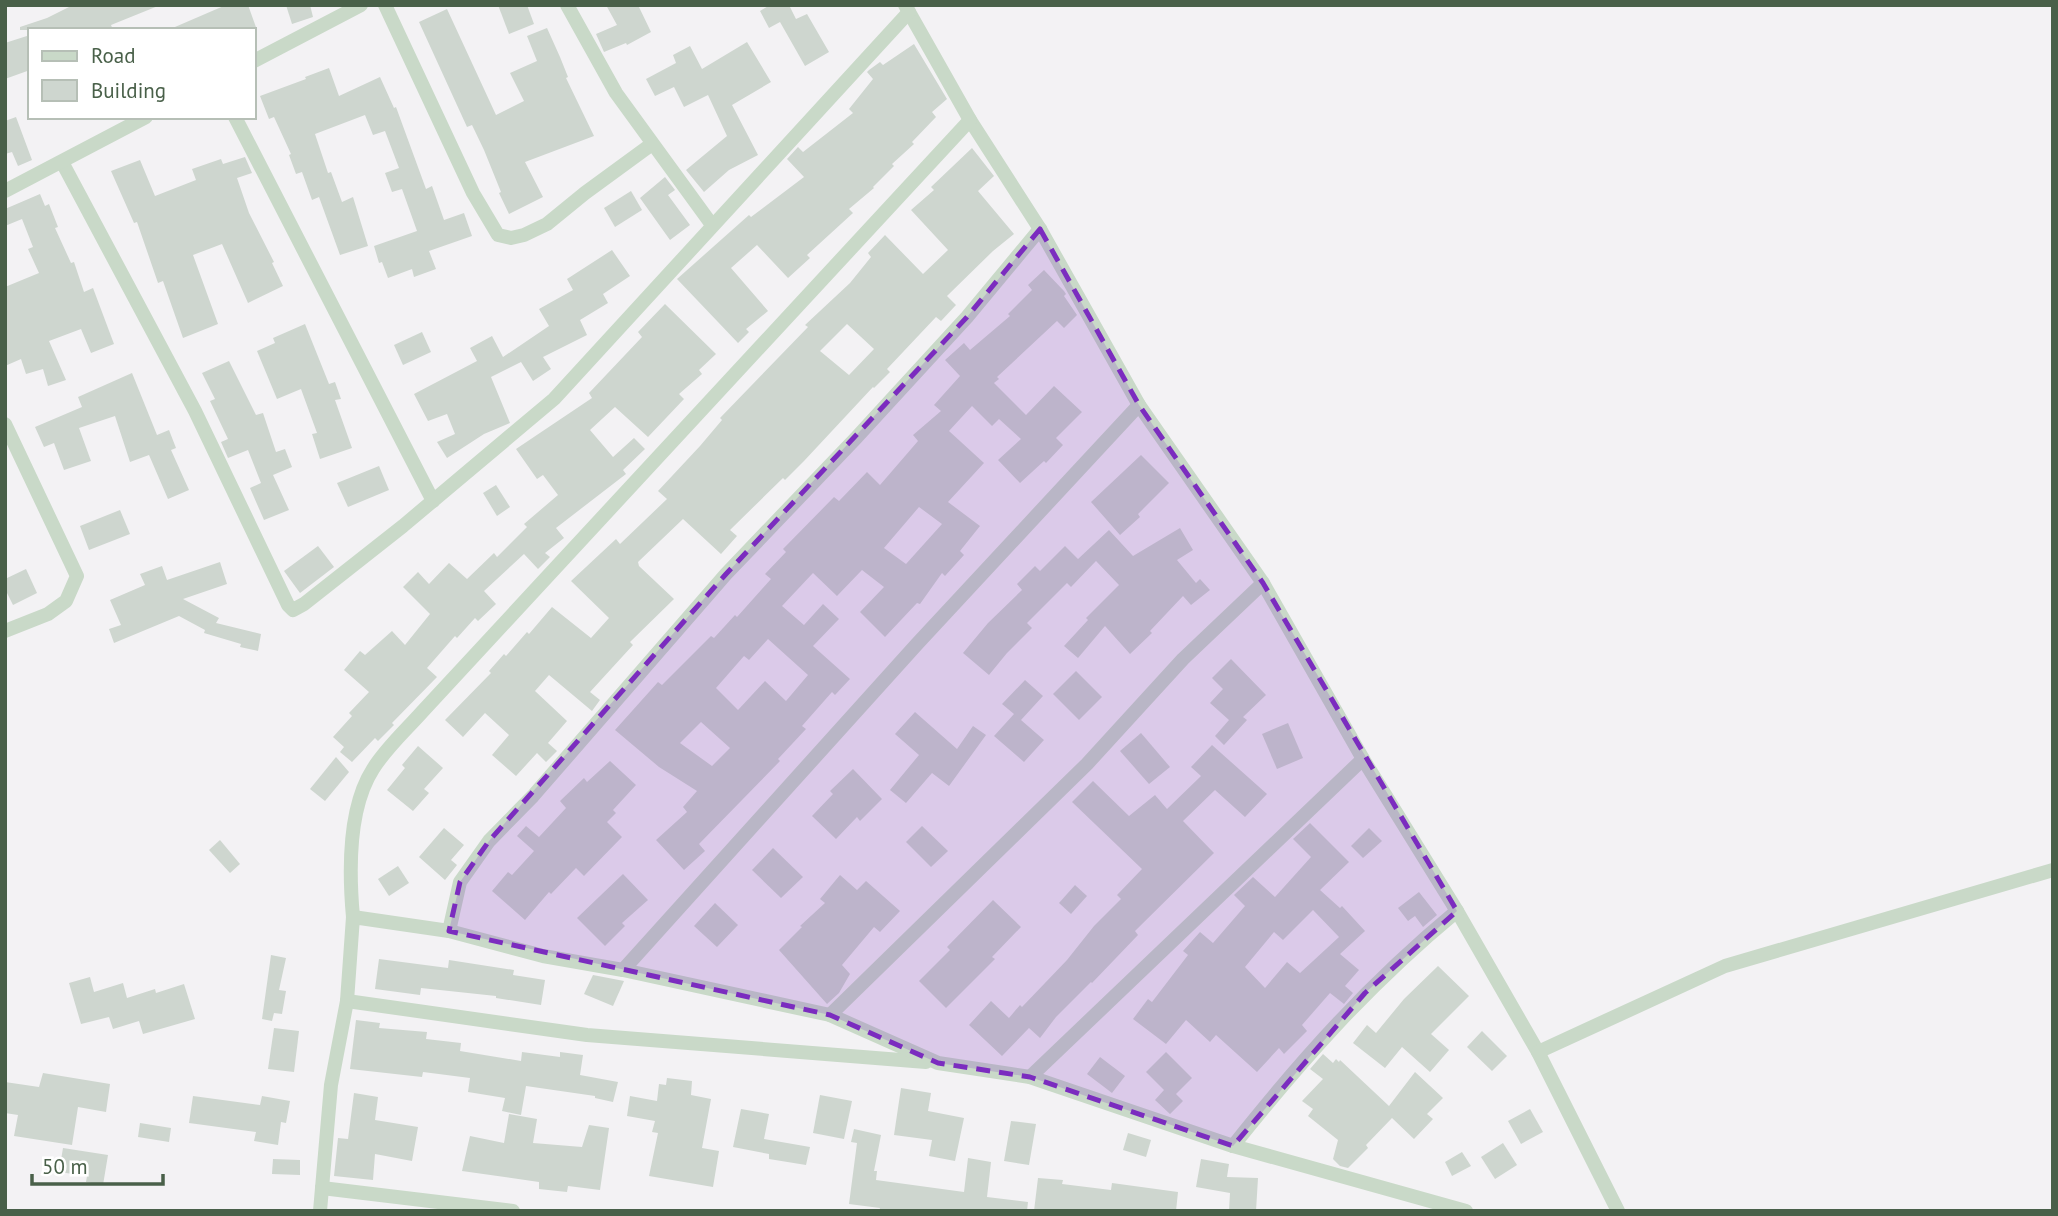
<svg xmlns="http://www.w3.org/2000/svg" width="2058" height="1216" viewBox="0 0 2058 1216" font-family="'PT Sans',sans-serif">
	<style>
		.building { fill: #ced6cf; fill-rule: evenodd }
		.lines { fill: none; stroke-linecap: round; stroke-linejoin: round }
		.minor { stroke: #c9d9c8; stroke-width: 14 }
		.marked { fill: #7b2cbf; fill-opacity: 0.2; stroke: #7b2cbf; stroke-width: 5; stroke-dasharray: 14 9; stroke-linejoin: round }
	</style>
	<rect width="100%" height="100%" fill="#f3f2f4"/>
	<g class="building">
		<polygon points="73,5 158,5 158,6 111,25 113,30 20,30 20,27 47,18"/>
		<polygon points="226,5 248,5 257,30 168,30"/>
		<polygon points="286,5 310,5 313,17 292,24"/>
		<polygon points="498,5 527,5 534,24 509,34"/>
		<polygon points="606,5 638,5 651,32 627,45 626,43 604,52 596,34 617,25"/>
		<polygon points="770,5 789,5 796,19 807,14 829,52 805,66 780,22 769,28 760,11"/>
		<polygon points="447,9 496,115 524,101 510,73 537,61 527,36 547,28 560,57 568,77 566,78 594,136 525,162 543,197 509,214 499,193 501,192 484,150 472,125 467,127 419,22"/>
		<polygon points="30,35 30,70 5,79 5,43"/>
		<polygon points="747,42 771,82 732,105 758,155 729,170 704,192 686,170 727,136 708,95 684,107 674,87 655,96 646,79 676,63 673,55 690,46 702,69"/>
		<polygon points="914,44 947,99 932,112 936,117 912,142 914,144 892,164 894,166 873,187 874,188 849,209 853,213 807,255 810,258 788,278 757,245 731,268 768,311 746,329 749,332 738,343 677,279 749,215 751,217 804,177 787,159 798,147 803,152 853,113 849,109 873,79 867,72 869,70 880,62 883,65"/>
		<polygon points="329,68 339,96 380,77 394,108 396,107 426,189 432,186 444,220 464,213 472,236 429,251 436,269 414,277 412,269 388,278 382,262 379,263 374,246 417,231 402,189 392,192 385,173 399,168 385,131 373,135 365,115 315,134 328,173 331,172 342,202 353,197 368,246 340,255 319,197 312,200 302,172 296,174 289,155 291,154 274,117 269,119 260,96 306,79 305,77"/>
		<polygon points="16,117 32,160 18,166 12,152 5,154 5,121"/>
		<path d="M972 148 994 176 978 191 1014 234 993 251 947 296 956 305 941 321 936 317 887 369 890 372 874 388 873 387 804 461 785 480 783 478 730 530 737 536 721 554 683 519 638 562 639 566 674 599 630 642 633 645 590 692 600 700 592 711 549 675 535 691 567 721 548 743 557 751 546 762 537 753 516 776 492 755 509 735 485 713 463 737 445 720 491 673 489 671 504 654 506 656 527 632 529 634 552 607 591 638 609 618 571 581 616 539 620 544 667 499 658 491 700 446 722 420 720 418 808 327 805 325 850 283 871 257 868 253 885 235 923 274 948 250 911 210 934 190 931 187ZM847 324 874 349 849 375 820 351Z"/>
		<polygon points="245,157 252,173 237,178 249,213 274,262 272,263 283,286 248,303 222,244 193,255 218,324 183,338 163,281 158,283 137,222 134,223 111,171 140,160 155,196 196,180 192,169 221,159 223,164"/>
		<polygon points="665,177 675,190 668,195 690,225 670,240 640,198"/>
		<polygon points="631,191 642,210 615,227 604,208"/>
		<polygon points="40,194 45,206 49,204 58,227 55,228 71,263 74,262 84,292 93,288 114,344 91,353 81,329 49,341 66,380 48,386 43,369 26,374 21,359 5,366 5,287 39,273 28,249 33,247 22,219 5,226 5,209"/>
		<polygon points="612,250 630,276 603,294 608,303 580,320 587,335 543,357 551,369 533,381 521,362 491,377 510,423 484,434 447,458 437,442 455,434 447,414 428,421 414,394 477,361 470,348 492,336 503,357 549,326 539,309 573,290 567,279"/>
		<path d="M1044 270 1064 291 1066 294 1064 296 1077 315 1064 328 1057 321 997 377 999 379 994 383 1026 415 1054 386 1082 412 1056 438 1063 445 1046 463 1044 461 1020 483 998 460 1021 439 999 419 992 426 972 406 949 431 984 463 948 502 980 526 960 551 964 555 945 576 942 573 920 604 917 603 885 637 860 612 884 587 862 570 837 596 813 573 782 606 804 625 823 604 839 619 813 646 850 679 835 695 832 692 802 726 806 729 778 759 780 761 699 844 705 851 684 870 656 840 687 812 683 807 697 791 659 767 615 730 658 682 662 685 711 636 714 638 735 615 737 617 771 579 765 574 786 552 783 549 834 497 839 501 867 472 880 485 918 441 913 435 941 411 934 405 960 376 945 360 964 343 970 350 1010 316 1008 314 1032 290 1028 285ZM919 507 942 524 906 564 884 548ZM768 639 808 675 786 701 765 681 738 710 716 688 744 656 749 660ZM701 722 730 748 712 766 680 743Z"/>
		<polygon points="665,304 716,354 699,370 702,374 679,394 684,399 648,437 615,407 590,430 613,457 634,438 645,449 623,470 626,474 556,528 564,538 545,553 550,557 538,569 524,554 484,591 496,604 478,621 475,618 457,638 455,636 427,668 437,677 392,723 394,725 378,741 375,738 352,762 340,752 344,747 333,737 352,716 349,713 369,692 344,670 360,651 365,655 392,631 405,645 430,614 403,587 418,572 429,584 449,563 467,579 494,553 497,557 527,527 524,524 558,495 543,475 537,479 516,449 592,398 589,393 642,337 638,332"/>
		<polygon points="305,324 329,384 335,382 341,399 335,400 352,448 320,459 312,434 317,433 301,389 277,399 257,351 275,343 273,338"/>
		<polygon points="422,332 431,352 403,365 394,345"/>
		<polygon points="229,361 256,415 263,413 276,452 285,449 292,467 273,475 289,510 264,520 250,488 261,483 248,450 228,458 221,442 228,439 210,401 215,399 202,373"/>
		<polygon points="132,373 157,435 169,430 176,448 171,450 189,490 168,499 149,455 130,462 115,416 79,428 91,461 64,470 54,443 44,447 35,427 82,407 78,397"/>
		<polygon points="1141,455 1169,483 1138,514 1140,517 1120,535 1091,502"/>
		<polygon points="379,466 389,490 348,507 337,483"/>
		<polygon points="496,485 510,507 497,516 483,493"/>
		<polygon points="120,510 130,534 89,550 80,526"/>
		<polygon points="1180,528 1193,550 1177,560 1196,583 1200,579 1210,590 1191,605 1183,596 1150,631 1152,633 1130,654 1105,626 1078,658 1064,646 1088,620 1086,618 1119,585 1096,561 1071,587 1067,583 1027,623 1032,628 1007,653 989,675 963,653 988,623 1022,590 1017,584 1035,566 1040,571 1065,546 1078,559 1109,530 1133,556"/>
		<polygon points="318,546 334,567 300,593 284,571"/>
		<polygon points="220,562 227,584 183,599 219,618 216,623 261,634 258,651 240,647 241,644 204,633 205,630 179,616 114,643 109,629 121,625 110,600 145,585 140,574 162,566 167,580"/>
		<polygon points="26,569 37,593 13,605 5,589 5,579"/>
		<polygon points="1231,659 1266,695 1243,717 1247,720 1224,745 1215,736 1229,720 1210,703 1223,689 1212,678"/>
		<polygon points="1076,671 1102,697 1079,720 1053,694"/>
		<polygon points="1025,680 1043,696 1021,720 1044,740 1024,762 994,736 1014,714 1002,704"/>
		<polygon points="915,712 957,749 973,726 986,735 949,786 932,773 906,803 890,790 919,755 895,734"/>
		<polygon points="1288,723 1303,758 1277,769 1262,734"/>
		<polygon points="1141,733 1170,767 1149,784 1120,751"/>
		<polygon points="1212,745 1267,794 1245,817 1215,790 1183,821 1214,853 1135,931 1138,935 1092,983 1091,982 1056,1017 1040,1038 1029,1028 1002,1056 969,1025 991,1001 1009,1018 1020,1005 1022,1007 1067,960 1094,926 1121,899 1117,895 1142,869 1072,802 1093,781 1129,816 1155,795 1167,809 1201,776 1191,767"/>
		<polygon points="418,746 443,768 424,789 429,793 413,811 387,790 405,768 402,765"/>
		<polygon points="336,757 349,772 325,801 310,789"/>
		<polygon points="610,761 636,785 613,810 616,813 607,822 622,837 584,876 576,868 551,894 549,892 525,920 492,891 508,872 512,875 534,851 517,836 526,826 539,837 566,808 560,801 584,778 587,782"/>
		<polygon points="853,769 882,799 860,821 857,817 836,839 812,816 833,794 830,791"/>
		<path d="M1310 823 1349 862 1320 890 1340 908 1342 906 1365 931 1340 954 1359 970 1345 986 1353 993 1344 1004 1330 993 1302 1025 1307 1031 1284 1054 1279 1048 1257 1072 1216 1035 1210 1042 1186 1020 1166 1044 1133 1019 1148 999 1152 1002 1188 955 1183 951 1200 932 1213 943 1245 906 1234 895 1253 877 1275 897 1311 857 1293 839ZM1313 910 1339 937 1300 973 1287 962 1265 988 1245 967 1274 932 1283 940Z"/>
		<polygon points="922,826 948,851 931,867 906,842"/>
		<polygon points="444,828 464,845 451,860 457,865 445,880 419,857"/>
		<polygon points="1369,828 1382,841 1363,858 1351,846"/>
		<polygon points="220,840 240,864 230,873 209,850"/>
		<polygon points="773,848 803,877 781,898 752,870"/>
		<polygon points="398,866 409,883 389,896 378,879"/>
		<polygon points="623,874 648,900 622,923 625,926 605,946 577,918"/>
		<polygon points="840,875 857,890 866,881 900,911 880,932 874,927 842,965 850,974 839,993 827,1004 779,950 802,927 800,926 825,903 820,899"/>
		<polygon points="1075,885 1087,896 1071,914 1059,903"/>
		<polygon points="1419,892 1437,915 1423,927 1415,916 1408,921 1398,908"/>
		<polygon points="993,900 1021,927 992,957 995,959 946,1008 919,981 950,950 947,947"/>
		<polygon points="715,903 738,925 717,947 694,926"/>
		<polygon points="271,955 286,958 279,990 286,991 282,1014 274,1013 272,1021 262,1019"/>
		<polygon points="379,959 448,968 449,960 514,970 513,975 545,980 541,1005 496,998 496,996 421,988 420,995 375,989"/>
		<polygon points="1438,966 1469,996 1431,1034 1449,1050 1430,1072 1402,1047 1385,1068 1353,1043 1367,1025 1376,1033 1404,999"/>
		<polygon points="593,975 624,981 613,1006 584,994"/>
		<polygon points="90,977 94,992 123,983 127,998 155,989 156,993 184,984 195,1019 143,1034 139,1021 113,1029 109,1017 81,1024 69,983"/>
		<polygon points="356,1020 380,1023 379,1028 427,1032 426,1039 461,1043 460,1051 521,1061 522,1052 560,1057 560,1052 583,1055 580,1075 618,1082 613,1102 595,1098 595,1096 526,1086 521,1115 502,1111 505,1098 468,1092 470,1078 423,1072 422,1077 350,1069"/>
		<polygon points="274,1028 299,1031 294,1072 268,1069"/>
		<polygon points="1482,1031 1507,1056 1492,1071 1467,1047"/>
		<polygon points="1166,1052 1192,1078 1176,1094 1183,1101 1170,1114 1155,1100 1164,1090 1146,1072"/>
		<polygon points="1323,1054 1333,1063 1336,1059 1339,1062 1340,1060 1389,1106 1415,1072 1443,1098 1427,1114 1433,1119 1414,1139 1392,1118 1366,1145 1368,1148 1348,1168 1340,1166 1333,1159 1338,1140 1308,1116 1313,1109 1302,1101 1323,1079 1310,1069"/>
		<polygon points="1100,1057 1125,1076 1112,1093 1087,1074"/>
		<polygon points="43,1073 110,1084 106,1112 78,1107 72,1145 14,1136 18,1115 5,1113 5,1082 39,1087"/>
		<polygon points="667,1078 692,1081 691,1095 711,1099 702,1148 719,1151 713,1187 649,1176 658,1133 652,1132 655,1121 627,1116 630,1096 657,1101 659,1084 666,1085"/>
		<polygon points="901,1088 931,1093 928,1111 964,1118 955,1161 929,1156 932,1140 894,1135"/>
		<polygon points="354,1093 378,1097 375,1120 418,1127 412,1161 375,1154 373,1180 334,1176 338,1138 348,1139"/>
		<polygon points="820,1095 852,1101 844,1139 813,1133"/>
		<polygon points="193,1096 260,1105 262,1096 290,1101 286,1123 281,1122 278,1145 254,1141 256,1132 189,1123"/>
		<polygon points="741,1109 769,1114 764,1139 810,1147 806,1165 769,1159 769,1154 733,1147"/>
		<polygon points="1530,1109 1543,1132 1521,1144 1508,1121"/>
		<polygon points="509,1114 537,1119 533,1143 582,1147 589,1125 609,1128 600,1190 568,1186 567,1192 539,1189 539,1182 462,1171 470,1136 504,1143"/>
		<polygon points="1011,1121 1036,1124 1029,1165 1004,1161"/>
		<polygon points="140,1123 171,1128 169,1142 138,1137"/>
		<polygon points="854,1129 881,1135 874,1171 877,1171 876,1180 964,1192 968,1158 991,1162 987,1197 1028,1202 1027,1211 879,1211 880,1208 849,1204 857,1143 851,1142"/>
		<polygon points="1128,1133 1151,1140 1146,1157 1123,1150"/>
		<polygon points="1503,1143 1517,1165 1495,1179 1481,1157"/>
		<polygon points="63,1148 108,1155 103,1185 86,1182 87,1176 59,1172"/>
		<polygon points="1462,1152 1471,1166 1452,1176 1445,1162"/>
		<polygon points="273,1159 300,1160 300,1175 272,1174"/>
		<polygon points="1201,1159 1229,1164 1227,1177 1258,1178 1256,1211 1229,1211 1230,1193 1196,1187"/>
		<polygon points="1038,1178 1063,1180 1062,1184 1111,1190 1112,1183 1178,1192 1176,1211 1034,1211"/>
	</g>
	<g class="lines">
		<g class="minor">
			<polyline points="385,5 473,193 498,235 511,238 524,235 547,224 585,193 652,144"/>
			<polyline points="567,5 616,93 712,225"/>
			<polyline points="905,5 970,120 1040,229 1139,405 1263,583 1363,759 1457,911 1538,1052 1618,1211"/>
			<polyline points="254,61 361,5"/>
			<polyline points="235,117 433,501"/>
			<polyline points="62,162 195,411 288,605 293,610 304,604 403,526 554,399 909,12"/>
			<polyline points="5,191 146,117"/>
			<polyline points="5,424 77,576 66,601 48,614 5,631"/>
			<path d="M353 917C349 873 348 808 373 769 386 748 406 730 422 712L970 120"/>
			<polyline points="449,931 460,882 489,841 533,796 726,574 856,438 967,317 1040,229"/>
			<polyline points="623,970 917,644 1139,405"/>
			<polyline points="347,1001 587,1035 926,1062"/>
			<polyline points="830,1015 1087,764 1183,659 1263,583"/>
			<polyline points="1538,1052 1725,966 2053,870"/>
			<polyline points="1030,1077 1363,759"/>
			<path d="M1233 1146C1303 1058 1369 984 1457 911"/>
			<polyline points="322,1188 513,1211"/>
			<polyline points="320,1211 331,1085 347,1001 353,917 449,931 543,956 623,970 830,1015 938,1063 1030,1077 1233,1146 1466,1211"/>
		</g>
	</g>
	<path class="marked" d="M1040 229 1139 405 1263 583 1457 911 1365 993 1233 1146 1030 1077 938 1063 830 1015 449 931 460 882 489 841 726 574 967 317Z"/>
	<rect width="2058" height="1216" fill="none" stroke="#496049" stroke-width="14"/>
	<rect x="28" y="28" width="228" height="91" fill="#ffffff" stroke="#b6bfb6" stroke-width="2"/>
	<rect x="42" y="51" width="35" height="10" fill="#c9d9c8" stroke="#b6bfb6" stroke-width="2"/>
	<text x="91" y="63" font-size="21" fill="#496049">Road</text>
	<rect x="42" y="80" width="35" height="21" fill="#ced6cf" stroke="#b6bfb6" stroke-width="2"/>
	<text x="91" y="98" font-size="21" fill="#496049">Building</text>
	<path d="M32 1174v10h131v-10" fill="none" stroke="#496049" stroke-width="3.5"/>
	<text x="42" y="1174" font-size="21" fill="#496049" stroke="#ffffff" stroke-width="5" paint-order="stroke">50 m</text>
</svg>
